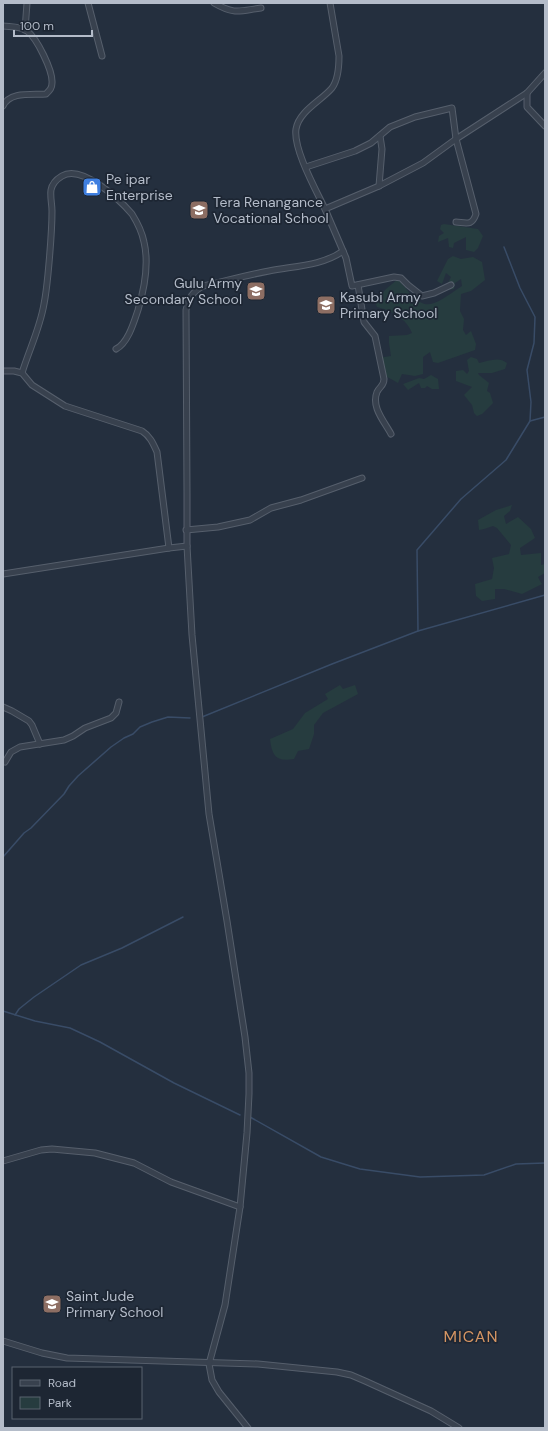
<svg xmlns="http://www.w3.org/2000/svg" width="548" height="1431" viewBox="0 0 548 1431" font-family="'DM Sans',sans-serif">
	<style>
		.green { fill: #263c3f }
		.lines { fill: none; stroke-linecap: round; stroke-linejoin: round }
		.stream { stroke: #394c67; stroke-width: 1.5 }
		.minor-casing { stroke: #565f6c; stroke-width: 7 }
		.minor { stroke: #38414e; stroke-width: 5 }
		.labels { text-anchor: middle; stroke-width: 3.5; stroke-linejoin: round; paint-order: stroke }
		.poi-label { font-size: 14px; fill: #b4bcc9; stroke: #1d2633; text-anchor: start }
		.quarter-label { font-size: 16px; letter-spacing: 1px; fill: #d59563; stroke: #1d2633 }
	</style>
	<rect width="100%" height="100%" fill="#242f3e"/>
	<g class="green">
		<polygon points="444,224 478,229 483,236 478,248 474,252 466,250 466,237 454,243 453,248 449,247 448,238 438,242 439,236 444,233 440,229 441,225"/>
		<path d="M453 256 461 259 473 257 482 262 485 280 471 291 461 294 460 311 464 319 463 330 466 335 471 331 476 344 475 350 438 363 433 362 430 352 423 357V374L415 376 402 374 398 383 382 374 378 358 391 356 389 343V336L407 335 412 333C407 319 391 310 377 307L375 302 386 289 398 279C425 313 427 310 462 286L461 279 455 283 454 289 447 290V285L451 277 446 273 442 284 437 281 448 259Z"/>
		<path d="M471 357 477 359 479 363C488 361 499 356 507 363L505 369 492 373H478L479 375 489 383 487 391 490 393 493 403 482 414 477 416 474 413 472 405 464 395 472 387 456 381V371L463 370 467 374 469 371 467 360Z"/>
		<polygon points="431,375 438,379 439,389 432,389 427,386 425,388 421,388 419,383 408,390 403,384 419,378 424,379"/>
		<polygon points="512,505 510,511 504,516 506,524 518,517 531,529 535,538 520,548 521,555 541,553 541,565 545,564 545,573 538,577 540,581 542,584 522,594 504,589 495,589 495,599 482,601 476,596 475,584 492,579 494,568 492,558 509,554 511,545 497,528 493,526 484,529 479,530 478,520 496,510"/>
		<path d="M340 685 343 689 355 685 358 694 323 713 314 725V734L309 749 298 751 294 759C276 762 272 756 270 739L293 729 305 713 328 699 325 694Z"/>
	</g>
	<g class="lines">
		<g class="stream">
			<polyline points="530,421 545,417"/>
			<polyline points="418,631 417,550 461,499 506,460 530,421 531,402 527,370 534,343 535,317 520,288 504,247"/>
			<polyline points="202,717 332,664 418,631 545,595"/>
			<polyline points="3,857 24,833 31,828 64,794 69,786 78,776 111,747 124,738 133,734 140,727 152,722 168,717 190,718"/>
			<polyline points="3,1011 35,1021 70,1028 100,1042 174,1083 240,1115"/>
			<polyline points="15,1015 19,1009 34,997 81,965 122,948 183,917"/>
			<polyline points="250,1117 321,1157 360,1169 420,1177 484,1175 516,1164 545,1163"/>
		</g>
		<g class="minor-casing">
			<g id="minor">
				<polyline points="88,3 102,56"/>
				<path d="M214 3C235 15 239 11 261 8"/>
				<path d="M3 26C11 27 20 26 27 31 37 38 53 71 52 83 52 88 50 90 46 94 32 95 10 91 3 106"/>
				<polyline points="25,30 27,3"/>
				<polyline points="527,93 527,107 545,126"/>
				<path d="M306 167 355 151 371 143 390 127 415 117 452 108 456 139 476 214C472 226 467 223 456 222"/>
				<polyline points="379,186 382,149 380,136"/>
				<polyline points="325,209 379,186 423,163 456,139 527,93 545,73"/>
				<polyline points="343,251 346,258 352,286 394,277 401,278 408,285 422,296 434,293 451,285"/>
				<path d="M358 285 364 322 375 336 384 379C384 386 380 386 377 392 371 407 384 421 391 434"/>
				<path d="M3 371H14L22 373 32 385 65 406 142 431C150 436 153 443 157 452L169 548 187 546"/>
				<path d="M22 373C29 350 40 328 44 304 46 294 47 284 48 274 50 253 52 232 52 211 52 204 50 197 51 190 52 184 57 179 62 176 82 164 120 200 132 214 137 222 142 232 144 242 149 263 144 290 138 310 134 322 128 343 116 349"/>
				<polyline points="186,530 218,527 250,520 271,508 301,500 362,478"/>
				<polyline points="3,574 169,548"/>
				<polyline points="3,707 12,711 29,721 32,725 40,744"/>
				<polyline points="5,762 11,752 20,747 64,740 73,736 85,728 111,718 116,713 119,702"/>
				<polyline points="3,1161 41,1150 52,1149 95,1153 134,1163 171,1182 240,1207"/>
				<polyline points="3,1341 42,1353 67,1358 258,1364 337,1372 351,1375 365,1381 431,1411 459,1428"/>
				<path d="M248 1428 219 1392 212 1380 209 1364 225 1305 240 1207 247 1133 249 1094V1073L245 1037 227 921 209 814 192 635 187 546V494L186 310C189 298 192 292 203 286 225 281 247 275 269 271 294 266 322 266 343 251 337 237 331 223 325 209 316 190 293 149 296 129 299 111 321 101 332 88 338 80 339 66 339 56L330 3"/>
			</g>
		</g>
		<use href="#minor" class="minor"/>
	</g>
	<defs>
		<g id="shop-square" transform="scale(1)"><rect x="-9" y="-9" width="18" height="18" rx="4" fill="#3f7fe0" stroke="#1d2633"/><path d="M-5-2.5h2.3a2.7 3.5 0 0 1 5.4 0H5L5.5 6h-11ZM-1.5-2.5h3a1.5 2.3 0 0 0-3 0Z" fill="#fff"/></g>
		<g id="school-square" transform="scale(1)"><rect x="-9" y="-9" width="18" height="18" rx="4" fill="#8d6e63" stroke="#1d2633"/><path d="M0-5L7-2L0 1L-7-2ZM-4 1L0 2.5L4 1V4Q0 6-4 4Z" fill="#fff"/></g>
	</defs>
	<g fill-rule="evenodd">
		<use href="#shop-square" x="92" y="187"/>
		<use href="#school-square" x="199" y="210"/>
		<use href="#school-square" x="256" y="291"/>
		<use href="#school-square" x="326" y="305"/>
		<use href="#school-square" x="52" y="1304"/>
	</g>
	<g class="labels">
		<g class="poi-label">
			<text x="106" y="184">Pe ipar<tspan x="106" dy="16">Enterprise</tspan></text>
			<text x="213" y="207">Tera Renangance<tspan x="213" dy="16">Vocational School</tspan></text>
			<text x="242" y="288" text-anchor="end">Gulu Army<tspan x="242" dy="16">Secondary School</tspan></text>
			<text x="340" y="302">Kasubi Army<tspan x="340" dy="16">Primary School</tspan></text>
			<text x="66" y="1301">Saint Jude<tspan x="66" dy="16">Primary School</tspan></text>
		</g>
		<g class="quarter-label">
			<text x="471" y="1342">MICAN</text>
		</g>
	</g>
	<rect width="548" height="1431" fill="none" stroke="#b4bcc9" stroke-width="8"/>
	<rect x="12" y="1367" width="130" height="52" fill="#1d2633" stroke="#59626f"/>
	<rect x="20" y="1380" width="20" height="6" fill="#38414e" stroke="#59626f"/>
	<text x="48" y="1387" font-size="12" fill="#b4bcc9">Road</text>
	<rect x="20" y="1397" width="20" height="12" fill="#263c3f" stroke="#59626f"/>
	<text x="48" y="1407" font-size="12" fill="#b4bcc9">Park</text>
	<path d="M14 30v6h78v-6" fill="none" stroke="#b4bcc9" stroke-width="2"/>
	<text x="20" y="30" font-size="12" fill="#b4bcc9" stroke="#1d2633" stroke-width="3" paint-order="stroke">100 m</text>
</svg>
